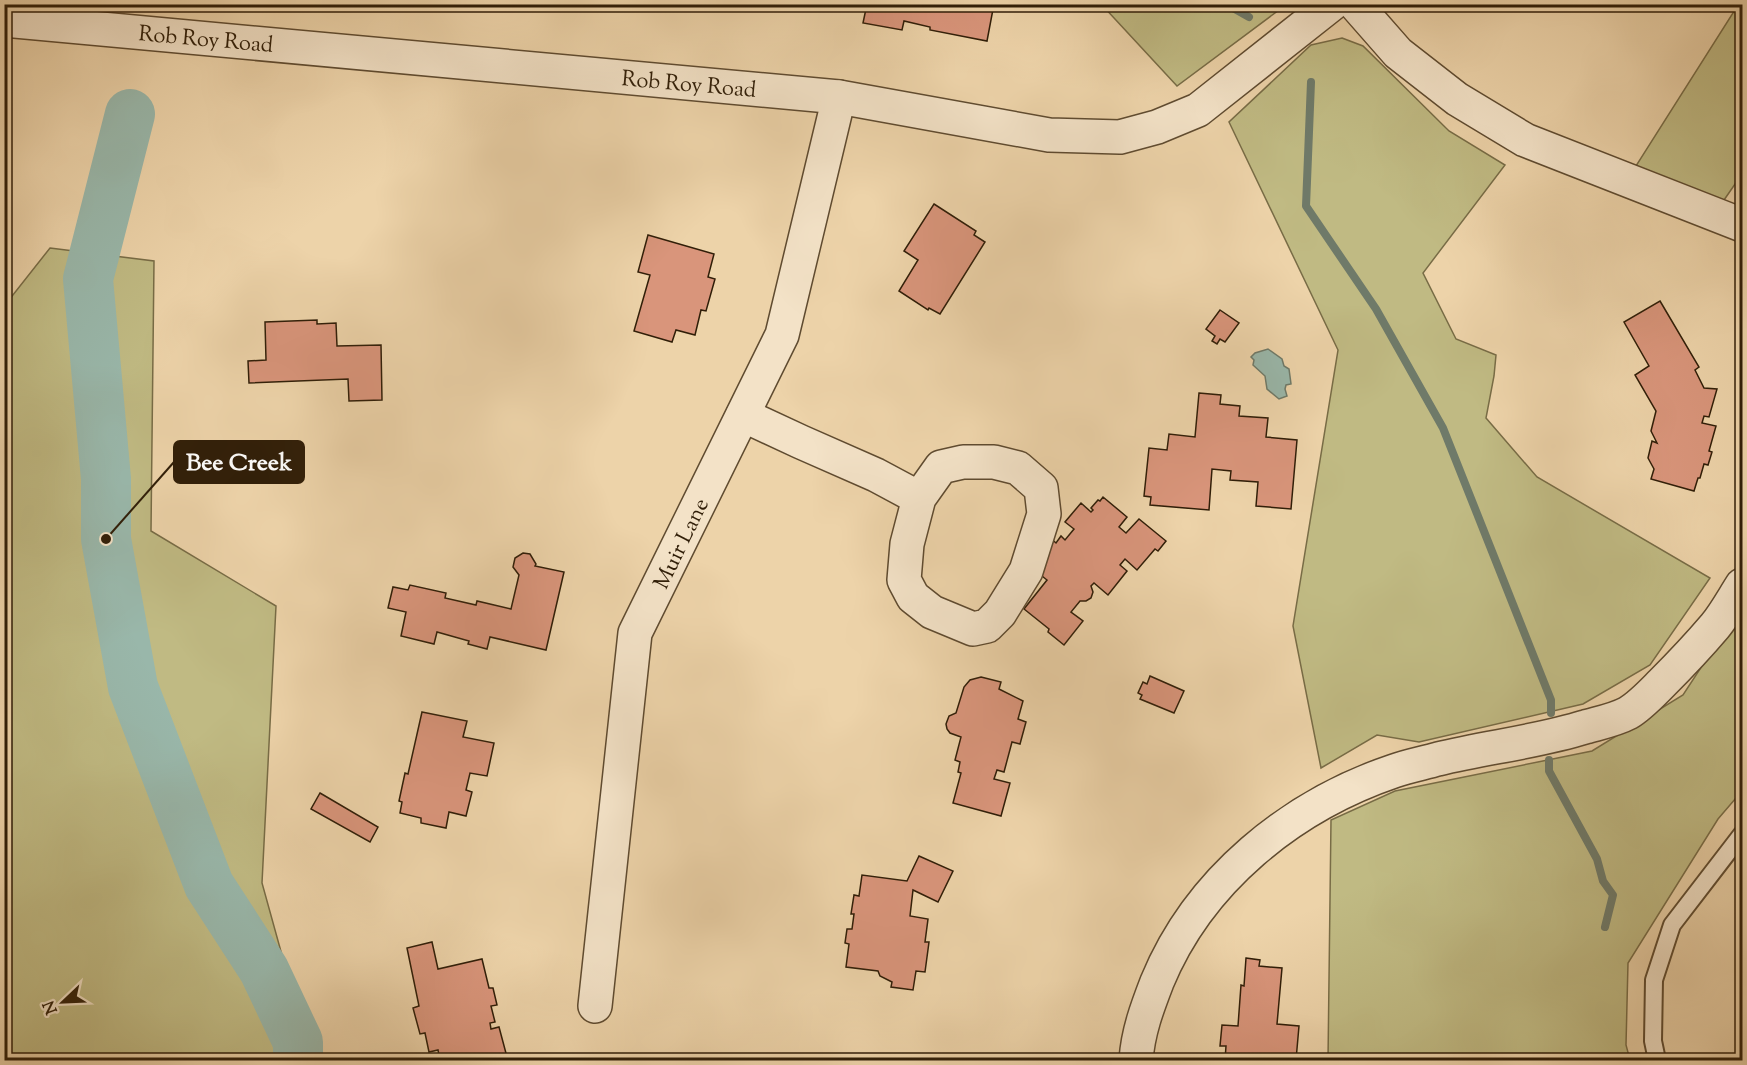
<svg xmlns="http://www.w3.org/2000/svg" width="1747" height="1065" viewBox="0 0 1747 1065" font-family="'Sorts Mill Goudy',serif">
	<style>
		.green { fill: #c0ba83; stroke: #786c46; stroke-width: 1.5 }
		.water { fill: #99b7aa; stroke: #6f7a69; stroke-width: 1.5 }
		.lines { fill: none; stroke-linecap: round; stroke-linejoin: round }
		.stream { stroke: #6f7a69; stroke-width: 8 }
		.river { stroke: #99b7aa; stroke-width: 50 }
		.building { fill: #d9957b; stroke: #301e08; stroke-width: 1.5 }
		.service-casing { stroke: #5f4b30; stroke-width: 20 }
		.minor-casing { stroke: #5f4b30; stroke-width: 36 }
		.service { stroke: #f3e2c7; stroke-width: 16 }
		.minor { stroke: #f3e2c7; stroke-width: 33 }
		.labels { text-anchor: middle; stroke-width: 6; stroke-linejoin: round; paint-order: stroke }
		.street-label { font-size: 22px; fill: #301e08; stroke: #f3e2c7 }
		.leader { fill: none; stroke: #301e08; stroke-width: 2 }
		.callout-dot { fill: #301e08; stroke: #f3e2c7; stroke-width: 2 }
		.callout { fill: #301e08; stroke: #301e08; stroke-width: 2 }
		.callout-label { font-size: 24px; text-anchor: middle; font-weight: bold; fill: #fff }
	</style>
	<rect width="100%" height="100%" fill="#edd3a9"/>
	<filter id="stains"><feTurbulence type="fractalNoise" baseFrequency=".00333" numOctaves="4"/><feColorMatrix values="0 0 0 0 .2 0 0 0 0 .09 0 0 0 0 .02 0 0 0 .5 -.17"/></filter>
	<radialGradient id="worn" r=".72"><stop offset=".6" stop-color="#630" stop-opacity="0"/><stop offset="1" stop-color="#630" stop-opacity=".3"/></radialGradient>
	<g class="green">
		<polygon points="1102,5 1283,5 1283,7 1177,86"/>
		<polygon points="1738,5 1742,5 1742,174 1724,200 1634,169"/>
		<polygon points="1342,38 1363,46 1449,131 1505,165 1423,273 1456,339 1496,355 1494,376 1486,418 1537,477 1710,578 1650,665 1583,704 1419,742 1377,735 1321,768 1293,626 1338,350 1229,122 1311,45"/>
		<polygon points="50,248 154,261 151,531 276,606 262,883 311,1060 5,1060 5,305"/>
		<polygon points="1742,605 1742,791 1718,819 1628,963 1626,1045 1630,1060 1328,1060 1331,820 1395,791 1592,751 1683,695"/>
	</g>
	<polygon class="water" points="1268,349 1282,359 1284,366 1289,369 1291,384 1286,385 1285,389 1287,396 1279,399 1267,389 1265,376 1253,365 1254,360 1251,357 1255,353"/>
	<g class="lines">
		<g class="stream">
			<polyline points="1226,4 1249,17"/>
			<polyline points="1311,82 1306,206 1376,309 1443,428 1551,700 1551,713"/>
			<polyline points="1549,760 1549,771 1597,859 1603,881 1613,895 1605,927"/>
		</g>
		<polyline class="river" points="130,114 88,279 106,479 106,539 133,687 209,885 264,970 298,1042 298,1060"/>
	</g>
	<g class="building">
		<polygon points="867,4 994,4 987,41 930,30 930,27 904,21 902,30 863,23"/>
		<polygon points="934,204 976,231 974,235 985,242 940,314 929,308 928,310 899,291 918,260 904,251"/>
		<polygon points="648,235 714,254 708,277 715,279 706,311 701,310 695,335 676,330 672,342 634,331 650,275 638,272"/>
		<polygon points="1660,301 1699,367 1695,370 1704,388 1717,389 1709,417 1704,416 1702,423 1716,426 1709,451 1712,452 1708,465 1704,464 1700,478 1698,478 1694,491 1651,479 1654,469 1648,458 1652,441 1657,443 1651,431 1656,411 1635,375 1649,366 1624,322"/>
		<polygon points="1220,310 1239,323 1225,342 1220,339 1217,344 1212,341 1215,336 1206,329"/>
		<polygon points="317,320 317,324 336,323 337,346 381,345 382,400 349,401 348,379 249,383 248,361 266,360 265,322"/>
		<polygon points="1199,393 1221,395 1220,404 1240,406 1239,416 1268,418 1266,437 1297,440 1291,509 1256,506 1258,482 1230,480 1231,471 1212,469 1209,510 1150,505 1151,497 1144,496 1149,448 1167,450 1169,434 1195,437"/>
		<polygon points="1103,497 1127,517 1119,527 1126,533 1139,519 1166,541 1158,551 1155,549 1137,570 1125,559 1120,565 1127,571 1108,595 1094,583 1091,586 1093,592 1091,598 1086,601 1080,601 1071,612 1083,621 1064,645 1048,632 1049,629 1024,609 1047,580 1032,568 1048,536 1056,543 1061,536 1065,540 1074,529 1065,522 1081,503 1091,512 1093,510 1091,508 1098,500 1100,501"/>
		<polygon points="523,553 530,554 536,564 535,566 564,572 546,650 490,637 487,649 468,644 469,641 437,632 434,644 401,636 406,612 388,608 393,587 408,590 410,585 446,593 445,598 476,605 477,601 511,609 519,575 513,567 515,558"/>
		<polygon points="1150,676 1184,691 1174,713 1140,699 1142,695 1138,693 1143,682 1147,684"/>
		<polygon points="981,677 1001,682 999,689 1023,701 1018,719 1026,722 1020,744 1012,742 1004,772 997,770 994,779 1010,783 1001,816 953,803 961,773 958,772 960,762 955,760 961,737 950,733 947,729 946,724 949,716 956,713 964,687 970,680"/>
		<polygon points="422,712 467,721 463,737 494,743 487,776 470,773 466,790 472,792 466,816 449,812 446,828 421,823 421,818 400,813 402,802 399,801 405,773 408,774"/>
		<polygon points="320,793 378,827 370,842 311,809"/>
		<polygon points="919,856 953,871 938,902 913,890 910,916 928,919 925,942 929,942 925,972 916,971 913,990 891,987 892,982 880,976 878,971 846,967 849,944 845,943 847,929 852,929 854,914 851,914 854,895 859,896 862,875 907,881"/>
		<polygon points="432,942 438,969 482,959 489,988 493,988 497,1005 491,1006 495,1022 490,1023 491,1029 499,1027 507,1057 497,1060 440,1060 438,1050 429,1052 425,1033 420,1034 413,1008 419,1006 407,948"/>
		<polygon points="1246,958 1260,960 1259,966 1282,968 1277,1024 1299,1026 1296,1060 1225,1060 1226,1046 1220,1046 1222,1025 1238,1026 1241,985 1244,986"/>
	</g>
	<g class="lines">
		<g class="service-casing">
			<polyline id="service" points="1657,1060 1653,1041 1654,980 1672,925 1742,834"/>
		</g>
		<g class="minor-casing">
			<g id="minor">
				<polyline points="1355,4 1398,53 1457,99 1525,140 1742,225"/>
				<polyline points="4,20 839,97 1049,135 1120,137 1157,127 1198,110 1332,4"/>
				<polyline points="743,415 801,442 876,475 919,498 907,544 904,580 913,597 932,612 973,629 987,626 1000,613 1026,571 1044,514 1041,488 1018,468 994,462 963,462 941,467 919,498"/>
				<polyline points="595,1006 635,633 782,335 839,97"/>
				<path d="M1136 1060C1138 1032 1147 1008 1157 982 1199 880 1291 806 1394 771 1408 766 1424 763 1438 759 1487 747 1537 742 1585 727 1599 723 1615 720 1628 713 1640 706 1652 693 1662 683 1680 665 1698 646 1715 626 1725 614 1733 599 1742 585"/>
			</g>
		</g>
		<use href="#service" class="service"/>
		<use href="#minor" class="minor"/>
	</g>
	<g class="labels">
		<g class="street-label">
			<text transform="translate(206 38) rotate(5)" y="8">Rob Roy Road</text>
			<text transform="translate(689 83) rotate(5)" y="8">Rob Roy Road</text>
			<text transform="translate(680 543) rotate(-64)" y="8">Muir Lane</text>
		</g>
	</g>
	<path class="leader" d="M106 539L174 462"/>
	<circle class="callout-dot" cx="106" cy="539" r="6"/>
	<rect class="callout" x="174" y="441" width="130" height="42" rx="6"/>
	<g class="callout-label">
		<text x="239" y="470">Bee Creek</text>
	</g>
	<rect width="1747" height="1065" fill="none" stroke="#edd3a9" stroke-width="24"/>
	<rect x="6" y="6" width="1735" height="1053" fill="none" stroke="#301e08" stroke-width="3"/>
	<rect x="12" y="12" width="1723" height="1041" fill="none" stroke="#301e08" stroke-width="1.5"/>
	<g transform="translate(63 1002) rotate(247)" stroke="#f3e2c7" stroke-width="4.5" paint-order="stroke">
	<path d="M0-4.5L10 22L0 15L-10 22Z" fill="#301e08"/>
	<text y="-9" font-size="16" font-weight="bold" text-anchor="middle" fill="#301e08">N</text>
	</g>
	<rect width="100%" height="100%" filter="url(#stains)"/>
	<rect width="100%" height="100%" fill="url(#worn)"/>
</svg>
